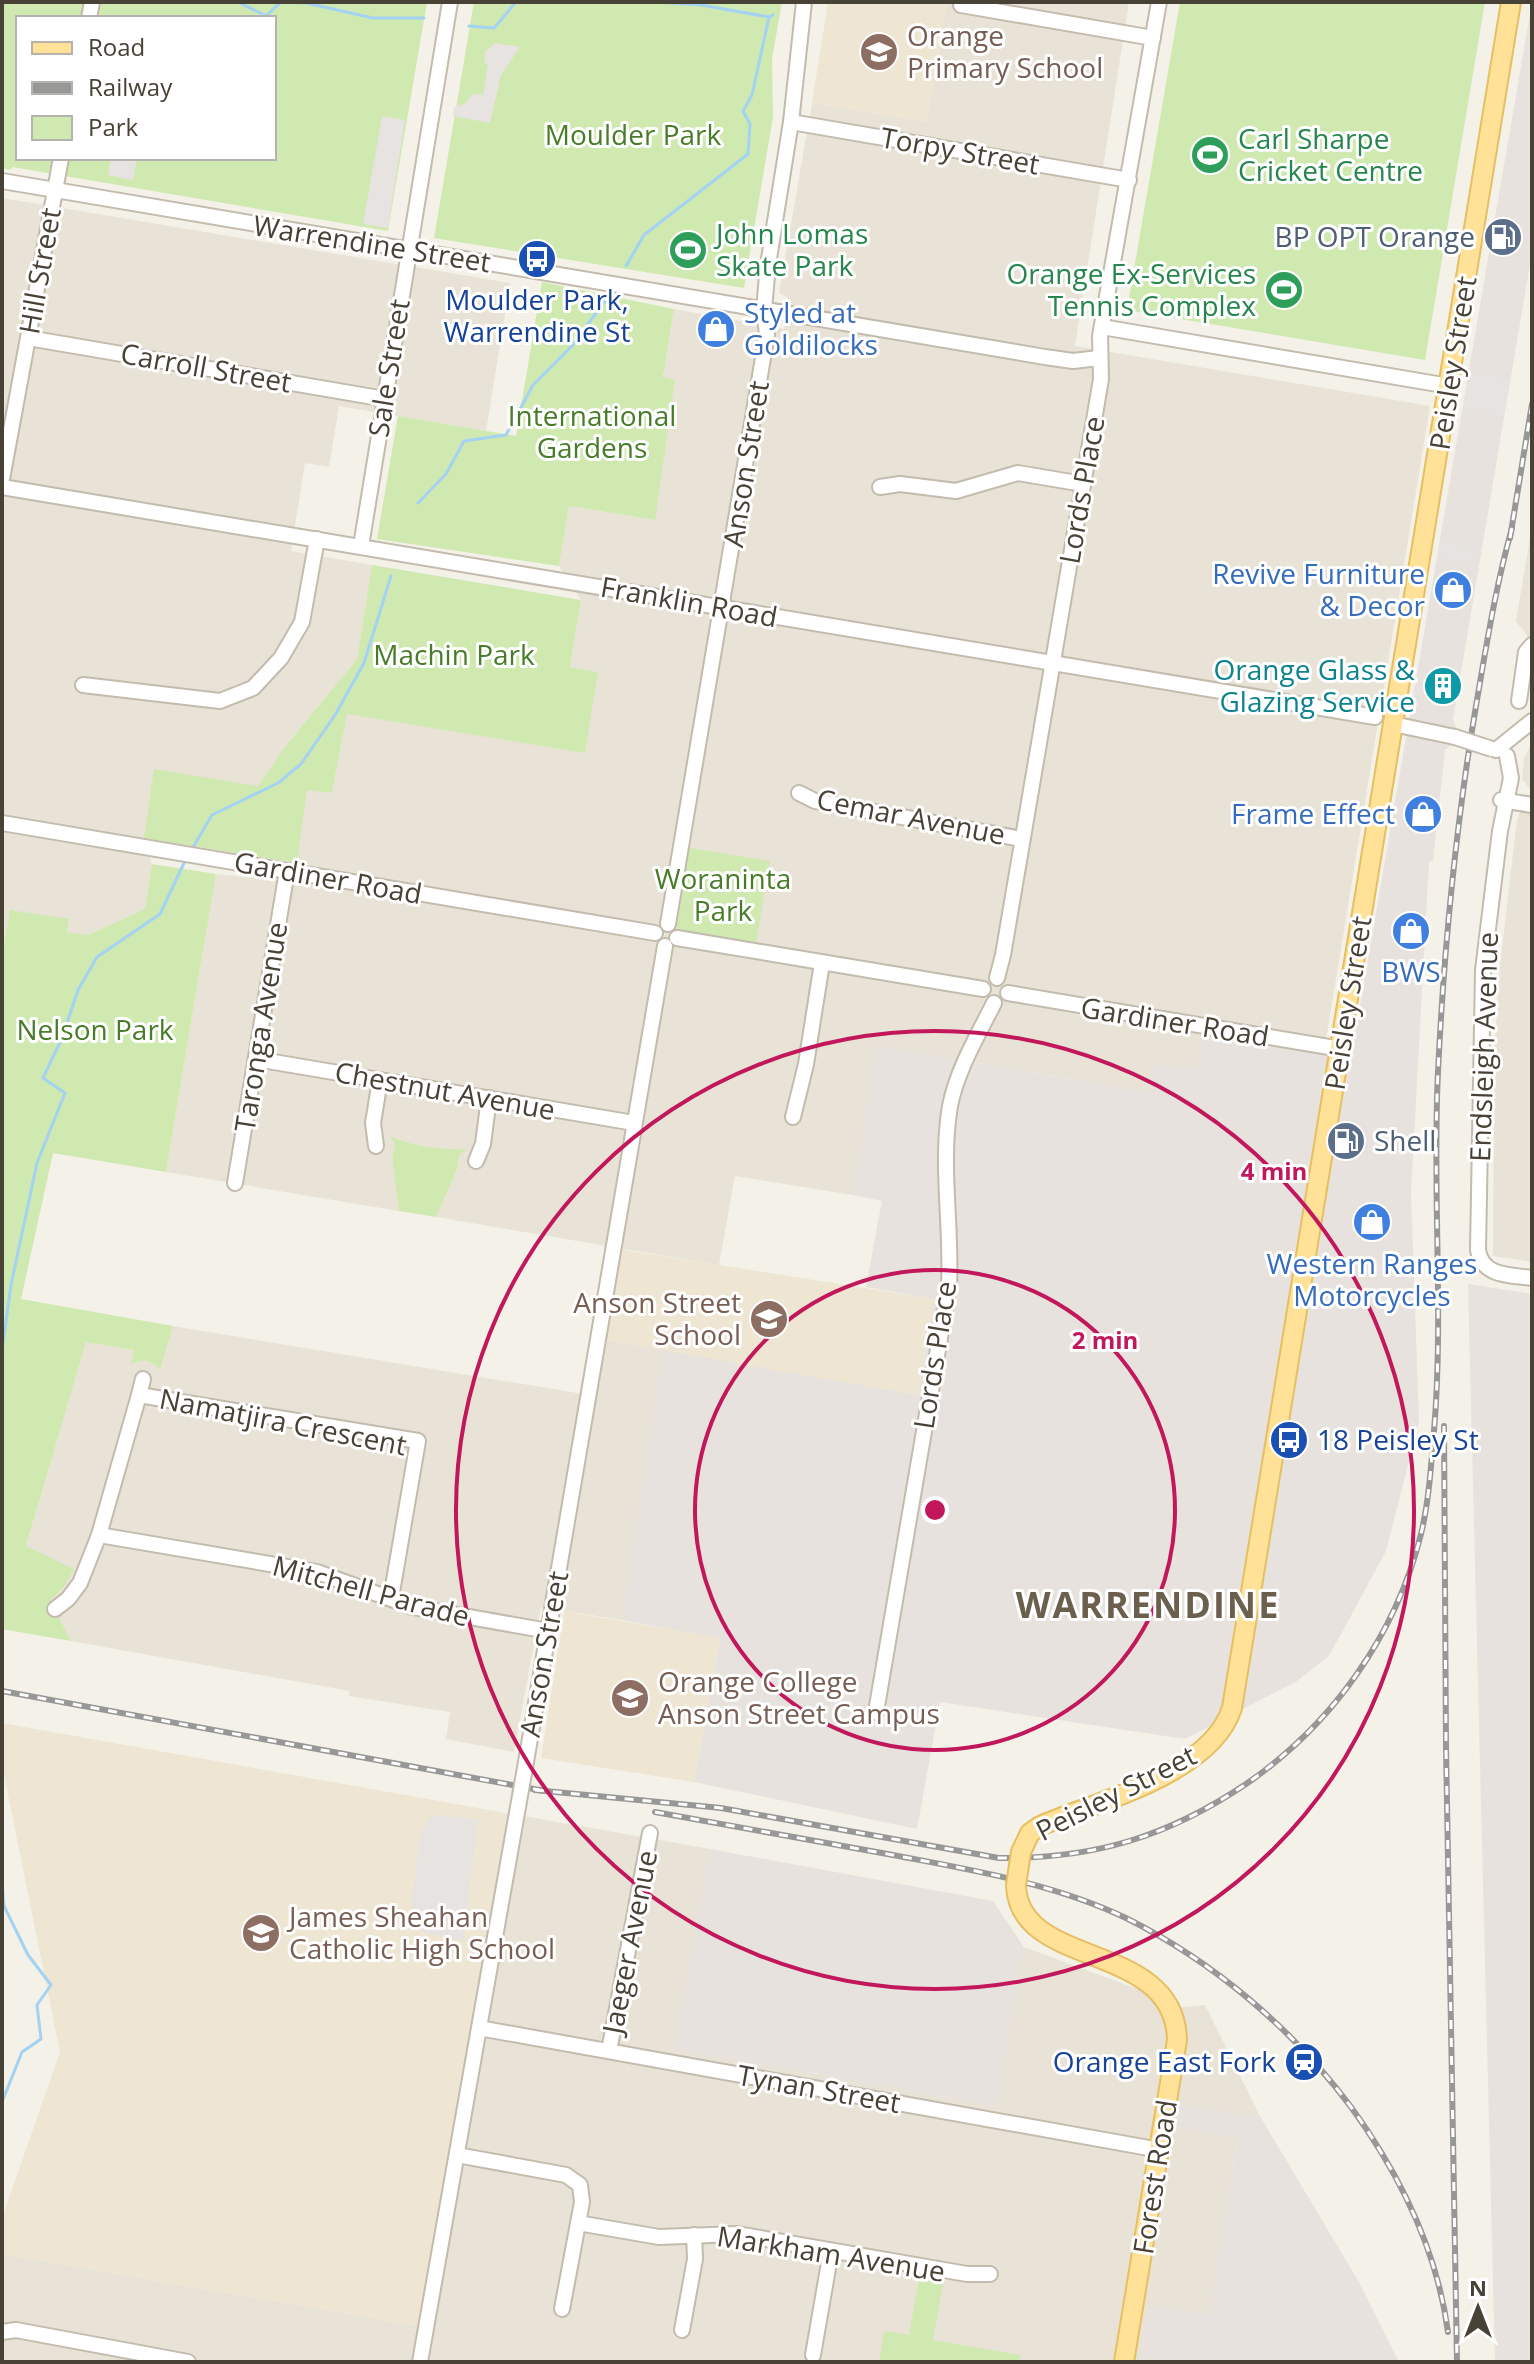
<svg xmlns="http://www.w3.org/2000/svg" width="1534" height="2364" viewBox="0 0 1534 2364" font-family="'Open Sans',sans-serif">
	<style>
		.residential { fill: #e8e3d6 }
		.industrial { fill: #e7e2dd }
		.education { fill: #eee6d2 }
		.green { fill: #d0e9b0; fill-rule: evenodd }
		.parking { fill: #e6e3e0 }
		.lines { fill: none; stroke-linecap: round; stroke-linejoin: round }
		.stream { stroke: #a4d2f2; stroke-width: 3 }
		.minor-casing { stroke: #c3bbad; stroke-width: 18 }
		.major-casing { stroke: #e6bf64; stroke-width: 22 }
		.minor { stroke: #fff; stroke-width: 14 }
		.major { stroke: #ffe197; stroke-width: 18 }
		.rail-casing { stroke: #979797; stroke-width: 6 }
		.rail { stroke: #fff; stroke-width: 3; stroke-dasharray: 9; stroke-linecap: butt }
		.minor-bridge-casing { stroke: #c3bbad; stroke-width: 18; stroke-linecap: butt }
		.major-bridge-casing { stroke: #e6bf64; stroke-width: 22; stroke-linecap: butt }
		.minor-bridge { stroke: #fff; stroke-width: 14 }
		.major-bridge { stroke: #ffe197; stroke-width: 18 }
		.ring { fill: none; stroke: #c2185b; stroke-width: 4 }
		.labels { text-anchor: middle; stroke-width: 6; stroke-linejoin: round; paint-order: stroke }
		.education-label { font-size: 28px; fill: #785e54; stroke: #fff; text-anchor: start }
		.park-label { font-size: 28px; fill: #487c28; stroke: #fff }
		.leisure-label { font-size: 28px; fill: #27864d; stroke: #fff; text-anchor: start }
		.street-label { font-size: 28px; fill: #484136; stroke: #fff }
		.service-label { font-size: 28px; fill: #4e5e75; stroke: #fff; text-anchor: end }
		.transit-label { font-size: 28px; fill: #164399; stroke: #fff }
		.shop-label { font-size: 28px; fill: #366cbe; stroke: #fff; text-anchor: end }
		.culture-label { font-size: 28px; fill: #0d838f; stroke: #fff; text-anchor: end }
		.district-label { font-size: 36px; font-weight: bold; letter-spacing: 2px; fill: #6b5f4d; stroke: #fff }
		.centre { fill: #c2185b; stroke: #fff; stroke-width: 4 }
		.ring-label { font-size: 24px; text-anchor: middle; font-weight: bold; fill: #c2185b; stroke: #fff; stroke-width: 6; stroke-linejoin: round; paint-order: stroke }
	</style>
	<rect width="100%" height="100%" fill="#f4f1e8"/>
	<g class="residential">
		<polygon points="947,2 1129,2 1075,346 1430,406 1325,1046 1205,1027 1196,1071 1148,1093 877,1045 853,1195 735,1176 719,1265 436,1217 457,1170 460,1154 466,1149 437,1150 417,1147 391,1137 395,1143 392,1158 399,1211 166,1172 216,874 294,882 307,789 332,793 347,714 598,673 570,667 581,600 559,566 569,506 654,520 675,380 663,378 674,309 784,329 788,298 779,293 812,103 926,122"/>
		<polygon points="2,198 510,283 486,431 339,406 329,467 305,463 291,551 372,565 357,659 284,748 258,786 144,838 152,864 145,909 88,935 67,932 69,920 2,956"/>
		<polygon points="1532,526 1532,642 1516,621"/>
		<polygon points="1532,742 1532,1262 1493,1256 1494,1060 1499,974 1517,819 1531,790 1522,779 1524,759"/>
		<polygon points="173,1326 595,1396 604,1340 663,1349 622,1620 541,1607 514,1752 446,1739 450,1712 349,1696 350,1691 71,1641 50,1600 63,1590 26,1547 86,1341 135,1350 139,1360 154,1363 160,1369"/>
		<polygon points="506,1813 710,1849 675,2048 997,2106 1024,1947 1143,1991 1161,2009 1205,2005 1261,2118 1177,2103 1173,2126 1237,2137 1209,2316 1149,2305 1140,2362 2,2362 2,2254 418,2326"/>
	</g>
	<g class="industrial">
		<polygon points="1532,2 1532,252 1453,720 1457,729 1454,743 1445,750 1433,861 1429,861 1411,1193 1419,1422 1386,1551 1329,1656 1297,1681 1185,1739 940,1702 917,1829 694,1782 720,1639 622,1620 663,1349 918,1395 934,1299 866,1287 882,1201 853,1195 876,1045 1148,1093 1153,1064 1196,1070 1203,1033 1351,1059"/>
		<polygon points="1468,1284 1532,1294 1532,2362 1495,2362"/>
		<polygon points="710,1849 993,1901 1024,1947 997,2106 674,2048"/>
		<polygon points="1177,2103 1261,2118 1360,2284 1399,2362 1140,2362 1149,2305 1209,2315 1237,2138 1173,2126"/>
	</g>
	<g class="education">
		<polygon points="828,2 947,2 926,122 812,103"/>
		<polygon points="618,1249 934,1299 918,1395 604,1340"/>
		<polygon points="564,1611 720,1638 694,1782 541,1758"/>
		<polygon points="2,1723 506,1813 418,2326 2,2254 2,2218 60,2052 2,1765"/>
	</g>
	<g class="green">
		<path d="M2 2H427L388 231 12 167 11 170 2 168ZM18 18H274V158H18Z"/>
		<polygon points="474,2 782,2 772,59 773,117 744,288 434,238"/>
		<polygon points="1180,2 1485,2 1425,360 1127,310"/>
		<polygon points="542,282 674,309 663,377 675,380 655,520 569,506 559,566 377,539 398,416 516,436"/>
		<polygon points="372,565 581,600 570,667 598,672 585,753 347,714 332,793 307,790 297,863 144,838 154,769 258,786 284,748 357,659"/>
		<polygon points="690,848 770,861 756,943 676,930"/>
		<path d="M152 864 216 874 166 1172 53 1153 21 1299 173 1326 160 1370C151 1360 143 1358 131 1364L134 1350 86 1342 26 1546 74 1569 62 1590 50 1600 71 1641 2 1629V957L10 910 69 919 67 932 88 935 145 909Z"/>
		<path d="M389 1136C417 1147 438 1150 468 1149L460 1154 457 1170 436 1217 399 1211 392 1158 395 1143Z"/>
		<polygon points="919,2279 943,2283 933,2340 1020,2355 1019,2362 879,2362 884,2331 909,2335"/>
	</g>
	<g class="parking">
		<polygon points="495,43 520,47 501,75 490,123 453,116 454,107 466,103 472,94 483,95 488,64 484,63 485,52"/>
		<polygon points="382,116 405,120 388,228 363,224"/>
		<polygon points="111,158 137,158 133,180 108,175"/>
		<polygon points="1470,373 1510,380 1503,417 1463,410"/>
		<polygon points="1441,542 1475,548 1472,564 1439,558"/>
		<polygon points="432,1815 478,1819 463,1941 426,1933 419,1928 417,1920 410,1919 420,1833"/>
	</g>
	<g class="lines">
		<g class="stream">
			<polyline points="238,2 266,16 281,2 306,3 373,18 424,18"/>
			<polyline points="657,2 701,5 769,17 773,15"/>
			<polyline points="469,26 494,28 516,2"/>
			<polyline points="626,266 644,235 748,154 750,124 743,111 752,95 769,17"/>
			<polyline points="418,503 446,474 464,441 506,435 533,385 572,346 607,298"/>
			<polyline points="192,849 212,815 278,783 301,764 335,715 364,663 391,576"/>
			<polyline points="2,1350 11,1285 37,1163 65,1093 43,1078 62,1038 78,990 97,957 160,914 184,863"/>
			<polyline points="2,1882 4,1906 28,1955 51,1985 37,2005 41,2039 22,2052 2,2102"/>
		</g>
		<g class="minor-casing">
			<g id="minor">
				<polyline points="961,5 1153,38"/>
				<polyline points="89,18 92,2"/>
				<polyline points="791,122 1129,180"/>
				<polyline points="2,181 1045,357 1073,361 1099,358"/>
				<polyline points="1102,327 1449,386"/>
				<polyline points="28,338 385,399"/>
				<polyline points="2,479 61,158"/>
				<polyline points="2,487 1375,717"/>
				<polyline points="880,487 900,484 956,491 1018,473 1083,484"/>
				<polyline points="361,546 450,2"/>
				<polyline points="83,685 220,701 253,688 281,658 302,622 317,539"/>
				<polyline points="1519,701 1526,652 1532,645"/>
				<polyline points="1393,724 1455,737"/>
				<polyline points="1496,750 1532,721"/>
				<path d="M1507 756 1511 778 1500 831 1483 970 1478 1250C1482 1277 1511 1275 1532 1278"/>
				<polyline points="799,793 815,801 1022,839"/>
				<polyline points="1501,800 1532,805"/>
				<polyline points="2,823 655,933"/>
				<polyline points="668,924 767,334 764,309 768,265 791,122 804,2"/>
				<polyline points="677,938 983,989"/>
				<polyline points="997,978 1003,955 1101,379 1100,336 1159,2"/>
				<polyline points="1008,993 1341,1049"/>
				<polyline points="256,1059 634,1123"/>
				<polyline points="793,1117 806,1064 822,963"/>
				<polyline points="376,1146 373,1123 380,1080"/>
				<polyline points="476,1161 483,1144 489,1098"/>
				<polyline points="235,1183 287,871"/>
				<polyline points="139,1395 143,1379"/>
				<polyline points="99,1535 317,1572 413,1607 548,1631"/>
				<polyline points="55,1609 68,1599 80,1583 99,1535 139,1395 418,1441 391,1598"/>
				<path d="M876 1712 949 1285C952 1225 940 1165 950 1106 957 1070 978 1035 994 1003"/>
				<polyline points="526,1762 665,946"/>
				<polyline points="479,2028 1160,2150"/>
				<polyline points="609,2051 650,1833"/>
				<polyline points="457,2155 566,2175 580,2185 582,2202 562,2309"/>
				<polyline points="578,2223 659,2237 737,2234 967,2274 990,2274"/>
				<polyline points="682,2330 695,2259 694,2235"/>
				<polyline points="2,2332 16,2330 188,2362"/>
				<polyline points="813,2355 831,2251"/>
				<polyline points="420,2362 518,1807"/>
			</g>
		</g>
		<g class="major-casing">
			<g id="major">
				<path d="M1021 1852 1030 1833 1040 1826C1098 1801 1211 1774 1232 1708L1511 2"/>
				<path d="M1016 1885C1018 1970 1175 1940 1177 2040L1124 2362"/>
			</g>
		</g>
		<use href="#minor" class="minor"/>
		<use href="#major" class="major"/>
		<g class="rail-casing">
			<g id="rail">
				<polyline points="1510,538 1532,404"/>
				<polyline points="1444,1426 1446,1747 1457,2362"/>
				<polyline points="2,1691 545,1791"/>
				<path d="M535 1790 721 1808 999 1858C1094 1859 1167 1837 1246 1784 1332 1725 1396 1635 1421 1534 1429 1501 1431 1466 1434 1431 1444 1312 1432 1192 1438 1072 1444 947 1456 823 1477 700 1487 642 1496 585 1512 528"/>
				<path d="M655 1812C734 1826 814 1841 893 1855 971 1870 1053 1883 1126 1918 1214 1962 1292 2028 1351 2107 1399 2173 1437 2250 1448 2332"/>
			</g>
		</g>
		<use href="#rail" class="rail"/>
		<g class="minor-bridge-casing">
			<g id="minor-bridge">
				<polyline points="1455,737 1492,749"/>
				<polyline points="518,1807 526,1762"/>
			</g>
		</g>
		<g class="major-bridge-casing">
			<polyline id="major-bridge" points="1016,1885 1021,1852"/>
		</g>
		<use href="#minor-bridge" class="minor-bridge"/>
		<use href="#major-bridge" class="major-bridge"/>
	</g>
	<g class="ring">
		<circle cx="935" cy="1510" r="240"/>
		<circle cx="935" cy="1510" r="479"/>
	</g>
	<defs>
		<g id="school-disc" transform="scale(2)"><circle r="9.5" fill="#8d6e63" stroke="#fff"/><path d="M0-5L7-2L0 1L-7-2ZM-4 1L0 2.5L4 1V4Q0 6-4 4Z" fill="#fff"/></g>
		<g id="stadium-disc" transform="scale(2)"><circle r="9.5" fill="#2e9e5b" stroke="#fff"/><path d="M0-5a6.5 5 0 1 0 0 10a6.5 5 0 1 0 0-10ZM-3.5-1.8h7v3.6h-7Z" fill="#fff"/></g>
		<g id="fuel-disc" transform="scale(2)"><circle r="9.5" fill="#5c6f8a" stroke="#fff"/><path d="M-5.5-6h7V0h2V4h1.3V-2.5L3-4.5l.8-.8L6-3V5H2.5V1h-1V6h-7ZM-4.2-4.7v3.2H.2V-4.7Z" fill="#fff"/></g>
		<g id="bus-disc" transform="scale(2)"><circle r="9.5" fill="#1a4fb4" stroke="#fff"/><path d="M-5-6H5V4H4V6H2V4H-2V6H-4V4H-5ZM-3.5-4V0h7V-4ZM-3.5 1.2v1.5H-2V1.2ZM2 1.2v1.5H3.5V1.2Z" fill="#fff"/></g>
		<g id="shop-disc" transform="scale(2)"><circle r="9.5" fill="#3f7fe0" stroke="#fff"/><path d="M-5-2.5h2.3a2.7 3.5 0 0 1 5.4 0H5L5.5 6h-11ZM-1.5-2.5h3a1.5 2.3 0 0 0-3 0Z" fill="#fff"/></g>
		<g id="building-disc" transform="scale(2)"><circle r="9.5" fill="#0f9aa8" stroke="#fff"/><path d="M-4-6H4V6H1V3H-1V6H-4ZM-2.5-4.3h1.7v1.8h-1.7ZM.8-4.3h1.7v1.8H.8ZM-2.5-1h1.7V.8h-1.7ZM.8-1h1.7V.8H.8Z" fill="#fff"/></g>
		<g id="university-disc" transform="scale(2)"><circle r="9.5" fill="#8d6e63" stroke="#fff"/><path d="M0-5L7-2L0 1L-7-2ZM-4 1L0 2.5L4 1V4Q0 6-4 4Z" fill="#fff"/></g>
		<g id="station-disc" transform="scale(2)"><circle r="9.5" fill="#1a4fb4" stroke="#fff"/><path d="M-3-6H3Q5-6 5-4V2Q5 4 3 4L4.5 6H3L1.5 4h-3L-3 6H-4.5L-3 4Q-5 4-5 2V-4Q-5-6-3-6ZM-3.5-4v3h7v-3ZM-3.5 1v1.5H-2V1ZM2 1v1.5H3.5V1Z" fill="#fff"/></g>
	</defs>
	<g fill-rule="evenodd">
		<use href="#school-disc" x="879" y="52"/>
		<use href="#stadium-disc" x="1210" y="155"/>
		<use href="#fuel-disc" x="1503" y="237"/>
		<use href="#stadium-disc" x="688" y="250"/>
		<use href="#bus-disc" x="537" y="259"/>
		<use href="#stadium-disc" x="1284" y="290"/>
		<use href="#shop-disc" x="716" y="329"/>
		<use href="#shop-disc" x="1453" y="590"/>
		<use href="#building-disc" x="1443" y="686"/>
		<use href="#shop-disc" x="1423" y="814"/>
		<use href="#shop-disc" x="1411" y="931"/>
		<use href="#fuel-disc" x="1346" y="1141"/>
		<use href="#shop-disc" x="1372" y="1222"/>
		<use href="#school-disc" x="769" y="1319"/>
		<use href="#bus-disc" x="1289" y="1440"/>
		<use href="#university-disc" x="630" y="1698"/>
		<use href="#school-disc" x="261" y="1933"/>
		<use href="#station-disc" x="1304" y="2062"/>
	</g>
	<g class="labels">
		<g class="education-label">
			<text x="907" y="46">Orange<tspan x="907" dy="32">Primary School</tspan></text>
			<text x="741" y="1313" text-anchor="end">Anson Street<tspan x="741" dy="32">School</tspan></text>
			<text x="658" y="1692">Orange College<tspan x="658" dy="32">Anson Street Campus</tspan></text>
			<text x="289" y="1927">James Sheahan<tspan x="289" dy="32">Catholic High School</tspan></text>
		</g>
		<g class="park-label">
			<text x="633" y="145">Moulder Park</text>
			<text x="592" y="426">International<tspan x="592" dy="32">Gardens</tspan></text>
			<text x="454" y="665">Machin Park</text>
			<text x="723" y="889">Woraninta<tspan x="723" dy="32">Park</tspan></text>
			<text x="95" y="1040">Nelson Park</text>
		</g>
		<g class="leisure-label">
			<text x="1238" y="149">Carl Sharpe<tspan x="1238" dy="32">Cricket Centre</tspan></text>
			<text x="716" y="244">John Lomas<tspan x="716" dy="32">Skate Park</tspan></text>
			<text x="1256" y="284" text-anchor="end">Orange Ex-Services<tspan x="1256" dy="32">Tennis Complex</tspan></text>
		</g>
		<g class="street-label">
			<text transform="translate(960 151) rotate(10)" y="10">Torpy Street</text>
			<text transform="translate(372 244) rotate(9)" y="10">Warrendine Street</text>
			<text transform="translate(40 271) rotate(-80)" y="10">Hill Street</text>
			<text transform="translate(1453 363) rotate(-81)" y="10">Peisley Street</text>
			<text transform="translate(206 368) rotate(10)" y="10">Carroll Street</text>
			<text transform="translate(389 368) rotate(-81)" y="10">Sale Street</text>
			<text transform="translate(746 464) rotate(-81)" y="10">Anson Street</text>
			<text transform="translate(1082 490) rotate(-80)" y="10">Lords Place</text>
			<text transform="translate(689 602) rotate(10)" y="10">Franklin Road</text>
			<text transform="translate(911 817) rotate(11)" y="10">Cemar Avenue</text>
			<text transform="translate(328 878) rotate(10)" y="10">Gardiner Road</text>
			<text transform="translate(1348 1003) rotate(-81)" y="10">Peisley Street</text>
			<text transform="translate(1175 1022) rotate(9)" y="10">Gardiner Road</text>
			<text transform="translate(261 1027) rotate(-81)" y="10">Taronga Avenue</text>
			<text transform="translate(1484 1047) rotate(-88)" y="10">Endsleigh Avenue</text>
			<text transform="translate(445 1091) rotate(10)" y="10">Chestnut Avenue</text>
			<text transform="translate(935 1355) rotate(-81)" y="10">Lords Place</text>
			<text transform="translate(283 1422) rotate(11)" y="10">Namatjira Crescent</text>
			<text transform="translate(371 1591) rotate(15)" y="10">Mitchell Parade</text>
			<text transform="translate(544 1654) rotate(-80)" y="10">Anson Street</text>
			<text transform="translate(1116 1793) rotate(-27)" y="10">Peisley Street</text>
			<text transform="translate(630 1942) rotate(-79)" y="10">Jaeger Avenue</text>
			<text transform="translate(819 2089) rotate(10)" y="10">Tynan Street</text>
			<text transform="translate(1155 2177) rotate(-81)" y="10">Forest Road</text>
			<text transform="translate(831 2254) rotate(9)" y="10">Markham Avenue</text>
		</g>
		<g class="service-label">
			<text x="1475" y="247">BP OPT Orange</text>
			<text x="1374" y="1151" text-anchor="start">Shell</text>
		</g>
		<g class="transit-label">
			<text x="537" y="310">Moulder Park,<tspan x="537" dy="32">Warrendine St</tspan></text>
			<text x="1317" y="1450" text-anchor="start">18 Peisley St</text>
			<text x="1276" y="2072" text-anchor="end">Orange East Fork</text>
		</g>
		<g class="shop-label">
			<text x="744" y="323" text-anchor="start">Styled at<tspan x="744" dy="32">Goldilocks</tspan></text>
			<text x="1425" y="584">Revive Furniture<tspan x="1425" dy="32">&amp; Decor</tspan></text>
			<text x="1395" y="824">Frame Effect</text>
			<text x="1411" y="982" text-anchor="middle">BWS</text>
			<text x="1372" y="1274" text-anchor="middle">Western Ranges<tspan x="1372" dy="32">Motorcycles</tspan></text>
		</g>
		<g class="culture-label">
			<text x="1415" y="680">Orange Glass &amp;<tspan x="1415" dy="32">Glazing Service</tspan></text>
		</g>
		<g class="district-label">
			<text x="1148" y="1618">WARRENDINE</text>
		</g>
	</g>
	<circle cx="935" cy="1510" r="12" class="centre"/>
	<g class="ring-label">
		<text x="1274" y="1180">4 min</text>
		<text x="1105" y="1349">2 min</text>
	</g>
	<rect width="1534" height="2364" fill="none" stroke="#484136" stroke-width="8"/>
	<rect x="16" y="16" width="260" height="144" fill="#ffffff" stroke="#b6b3af" stroke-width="2"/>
	<rect x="32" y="42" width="40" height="12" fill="#ffe197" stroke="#b6b3af" stroke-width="2"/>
	<text x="88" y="56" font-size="24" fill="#484136">Road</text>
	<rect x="32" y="82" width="40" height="12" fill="#979797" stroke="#b6b3af" stroke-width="2"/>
	<text x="88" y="96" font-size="24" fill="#484136">Railway</text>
	<rect x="32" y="116" width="40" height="24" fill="#d0e9b0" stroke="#b6b3af" stroke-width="2"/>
	<text x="88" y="136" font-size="24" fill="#484136">Park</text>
	<g transform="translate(1478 2308)" stroke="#ffffff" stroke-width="6" paint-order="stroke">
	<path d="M0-6L14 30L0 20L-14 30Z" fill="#484136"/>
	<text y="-12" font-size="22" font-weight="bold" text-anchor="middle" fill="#484136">N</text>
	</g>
</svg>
